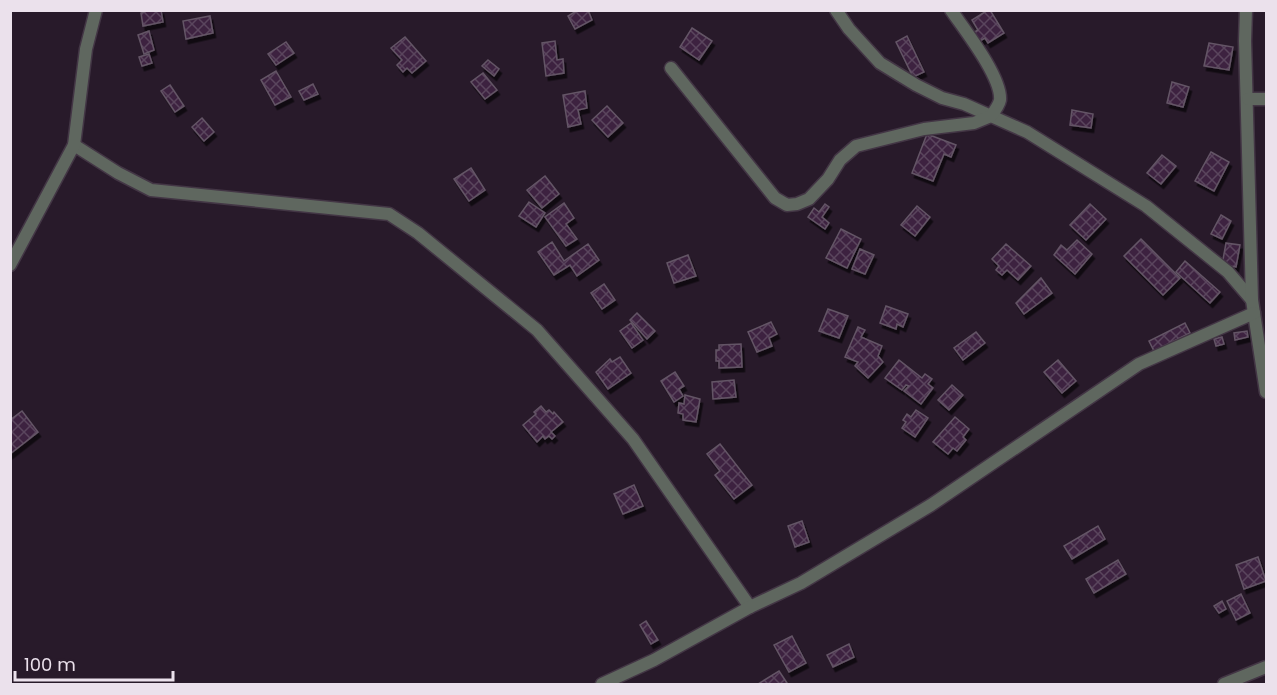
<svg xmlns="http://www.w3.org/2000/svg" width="1277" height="695" viewBox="0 0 1277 695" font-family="Poppins,sans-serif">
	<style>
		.building { fill: url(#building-cross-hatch); stroke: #645566; stroke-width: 1.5; filter: url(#shadow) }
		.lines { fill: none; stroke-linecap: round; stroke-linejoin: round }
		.minor-casing { stroke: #433645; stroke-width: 15 }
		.minor { stroke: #5f675f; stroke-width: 12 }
	</style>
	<defs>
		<pattern id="building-cross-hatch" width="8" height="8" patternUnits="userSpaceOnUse" patternTransform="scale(1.5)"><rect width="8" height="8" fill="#3e2441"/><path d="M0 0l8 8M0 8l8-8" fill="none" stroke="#5a445d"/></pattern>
		<filter id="shadow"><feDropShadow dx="2.5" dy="4.5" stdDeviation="0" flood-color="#0009"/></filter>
	</defs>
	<rect width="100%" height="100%" fill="#281a2a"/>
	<g class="building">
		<polygon points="150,10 161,10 163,22 143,26 141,13"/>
		<polygon points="578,10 588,10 592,20 575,29 568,16"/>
		<polygon points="988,10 990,10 1004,33 988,43 985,38 978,42 973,33 978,30 972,20"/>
		<polygon points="210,16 213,33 186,39 183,21"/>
		<polygon points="692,28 712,41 699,60 680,47"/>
		<polygon points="149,31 154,50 144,54 138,35"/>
		<polygon points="907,36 924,72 913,77 896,42"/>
		<polygon points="405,37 426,61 412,73 407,68 403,72 397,65 402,60 391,48"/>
		<polygon points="555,41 557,60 563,59 564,73 546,76 542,43"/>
		<polygon points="286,42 294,53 276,65 268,54"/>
		<polygon points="1209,43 1233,47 1229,70 1204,66"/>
		<polygon points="149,54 152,63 142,66 139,57"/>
		<polygon points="488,60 499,69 494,76 482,66"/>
		<polygon points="276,71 291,97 275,105 261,80"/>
		<polygon points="483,73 497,90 485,99 471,82"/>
		<polygon points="1172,82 1189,87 1183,107 1167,103"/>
		<polygon points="313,84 318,94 304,100 299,91"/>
		<polygon points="170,85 184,106 175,112 161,91"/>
		<polygon points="585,91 587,108 578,110 581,124 568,127 563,95"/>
		<polygon points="607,106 623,123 608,137 592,120"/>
		<polygon points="1072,110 1093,114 1091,128 1070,125"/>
		<polygon points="202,118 214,132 204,141 192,127"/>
		<polygon points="927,134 956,145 951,157 944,154 933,181 912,173"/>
		<polygon points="1211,152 1229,162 1214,191 1195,181"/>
		<polygon points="1162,155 1176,166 1161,184 1147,173"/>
		<polygon points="471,168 485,190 469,201 454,179"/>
		<polygon points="545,176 559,194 542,208 527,190"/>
		<polygon points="529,202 545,213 536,227 519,216"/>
		<polygon points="564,203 574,218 566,224 577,239 566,246 545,217"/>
		<polygon points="825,204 829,207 822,217 829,223 825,229 808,217 814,208 819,212"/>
		<polygon points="1090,204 1106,219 1086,240 1070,225"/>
		<polygon points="917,206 930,217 915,236 901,225"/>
		<polygon points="1221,215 1231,221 1222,239 1211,234"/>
		<polygon points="841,229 861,239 847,268 826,258"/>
		<polygon points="1141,239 1180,278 1163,295 1124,256"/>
		<polygon points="1077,240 1092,254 1075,274 1054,255 1061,245 1067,250"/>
		<polygon points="552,242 564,261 588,244 599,260 577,276 570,265 554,275 538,252"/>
		<polygon points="1226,243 1240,245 1236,267 1222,265"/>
		<polygon points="1006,244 1031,266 1018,280 1007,270 1002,275 996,270 999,266 992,259"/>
		<polygon points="860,249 874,255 865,274 852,269"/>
		<polygon points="688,255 696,276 674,283 667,263"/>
		<polygon points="1185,261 1220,292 1210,303 1176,272"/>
		<polygon points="1041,278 1052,293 1024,314 1016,303"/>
		<polygon points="604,284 615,300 602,309 591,293"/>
		<polygon points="886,306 908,314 903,327 897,324 896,329 880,323"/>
		<polygon points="828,309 848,316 839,338 819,331"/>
		<polygon points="637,313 655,331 647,339 630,320"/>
		<polygon points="771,322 777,334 769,338 772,346 757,352 748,332"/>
		<polygon points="631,323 643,340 632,348 620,331"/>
		<polygon points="1185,323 1190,333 1154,351 1149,341"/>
		<polygon points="858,327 865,330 861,337 882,346 878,356 883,362 868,378 855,366 858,362 845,357"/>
		<polygon points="1247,331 1248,337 1235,340 1234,333"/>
		<polygon points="976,332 985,343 963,360 954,348"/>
		<polygon points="1222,337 1224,344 1216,346 1214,339"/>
		<polygon points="741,344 742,367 719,368 719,361 716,361 716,350 719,350 719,345"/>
		<polygon points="620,357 631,373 608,389 596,372 610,359 612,362"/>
		<polygon points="899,360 922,378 925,374 932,379 928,384 933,388 921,404 904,391 909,386 906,385 902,390 885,378"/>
		<polygon points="1058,360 1076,381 1062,393 1044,372"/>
		<polygon points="675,372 684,386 679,389 683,396 674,402 661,381"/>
		<polygon points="734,380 736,397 713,399 712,382"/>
		<polygon points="952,385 963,395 949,410 938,400"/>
		<polygon points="685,395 700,399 696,422 683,420 683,414 678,413 679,403 684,404"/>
		<polygon points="541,406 546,412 549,410 553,414 554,412 563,422 551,432 555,436 552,439 549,436 545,439 543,436 537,442 523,425 536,414 534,412"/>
		<polygon points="916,410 928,418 915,437 902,428 906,422 903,420 907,414 911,417"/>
		<polygon points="22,411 38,432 10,454 10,420"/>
		<polygon points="955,417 969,429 963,437 966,440 957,451 953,448 948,454 933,442"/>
		<polygon points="720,444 752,485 734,499 715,475 720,471 707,454"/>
		<polygon points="634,485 643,506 623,514 614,494"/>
		<polygon points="802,521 809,542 795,547 788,526"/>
		<polygon points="1098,526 1105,539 1072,559 1064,546"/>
		<polygon points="1258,557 1266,581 1244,589 1236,565"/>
		<polygon points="1118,560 1126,574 1094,593 1086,579"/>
		<polygon points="1241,594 1250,613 1236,620 1227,601"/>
		<polygon points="1222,601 1226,609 1219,613 1214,606"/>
		<polygon points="646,621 658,640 651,644 640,625"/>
		<polygon points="792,636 806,663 789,672 774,645"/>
		<polygon points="849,644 854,657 833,667 827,655"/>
		<polygon points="779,671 787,683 785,684 758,684"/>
	</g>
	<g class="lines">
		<g class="minor-casing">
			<g id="minor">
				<polyline points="836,10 849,29 880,63 916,85 942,98 964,104 1027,132 1146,206 1228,272 1252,300"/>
				<polyline points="1246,10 1245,41 1252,300 1266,392"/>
				<path d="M671 68 775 198 787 205 797 204 809 199 828 179 840 160 856 146 924 129 974 123 991 116C994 112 999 105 1000 100 1002 77 964 29 951 10"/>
				<polyline points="1248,99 1266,99"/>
				<polyline points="74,145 118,173 151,190 389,214 418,233 537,330 633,439 750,607"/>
				<polyline points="10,265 74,145 86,49 96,10"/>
				<polyline points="602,684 654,660 750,607 801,583 931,505 1139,364 1254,313"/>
				<polyline points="1224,684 1266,667"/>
			</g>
		</g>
		<use href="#minor" class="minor"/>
	</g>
	<rect width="1277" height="695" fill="none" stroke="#ebe1ec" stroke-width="24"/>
	<path d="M15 671v9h158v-9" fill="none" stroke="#ebe1ec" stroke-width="3"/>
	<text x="24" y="671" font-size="18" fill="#ebe1ec" stroke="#281a2a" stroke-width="4.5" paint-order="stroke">100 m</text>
</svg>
